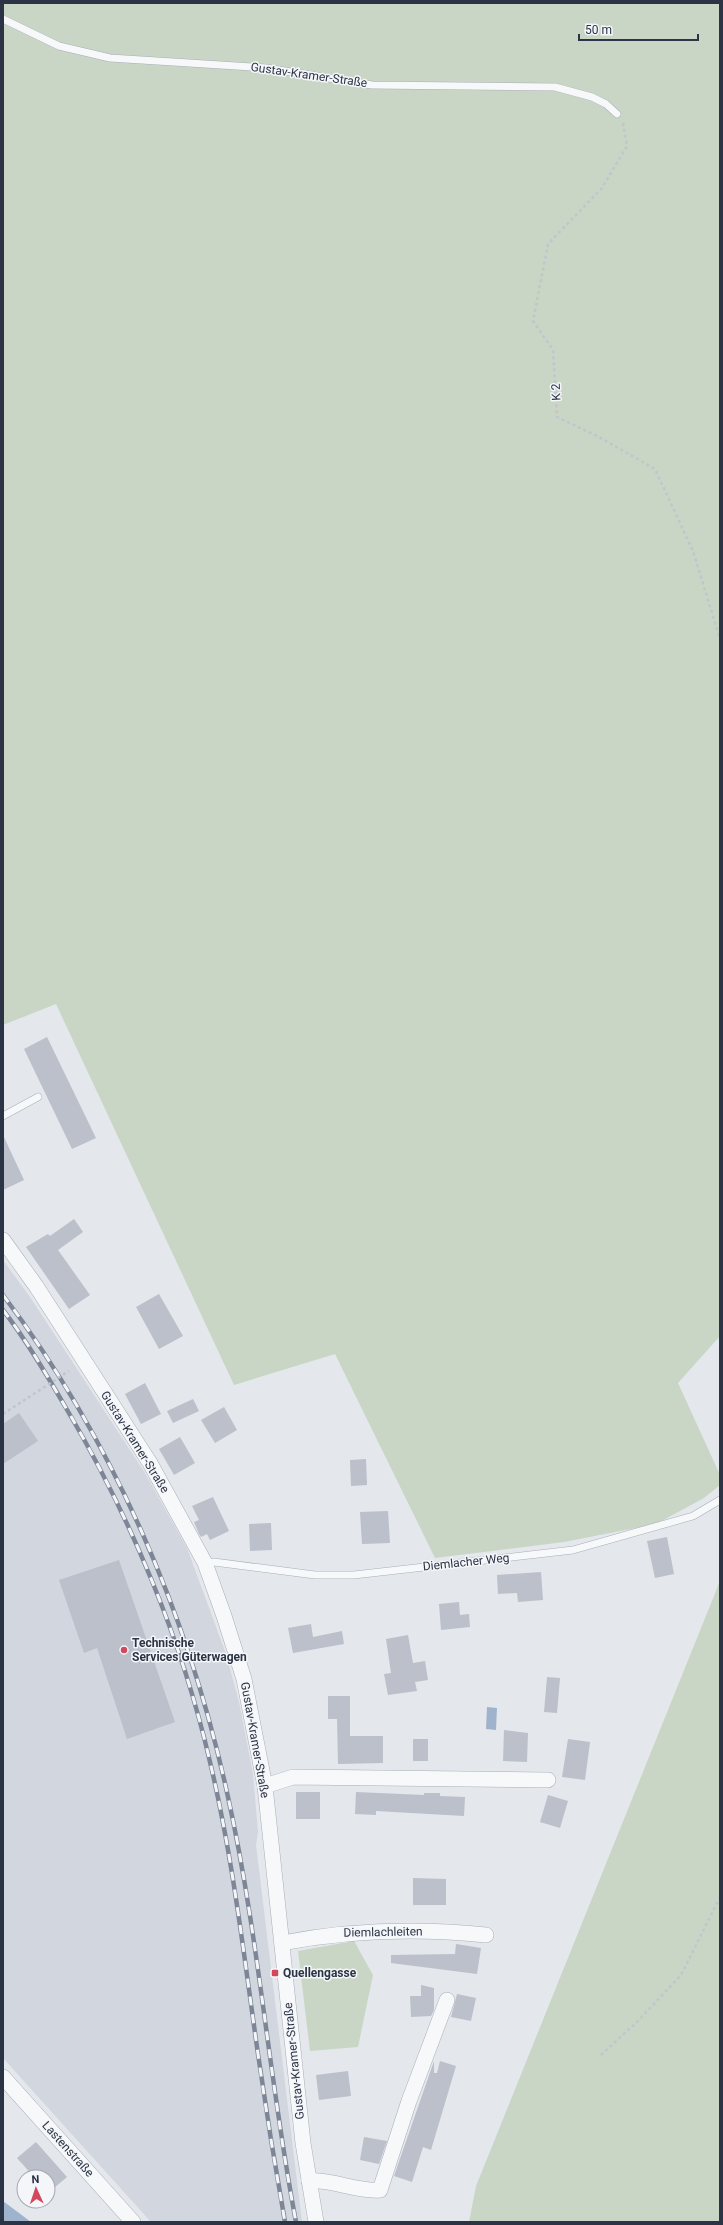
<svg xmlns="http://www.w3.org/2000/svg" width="723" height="2225" viewBox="0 0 723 2225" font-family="Roboto,sans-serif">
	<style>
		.built { fill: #d2d6de }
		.green { fill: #c9d6c5 }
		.water { fill: #9fb4cc }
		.building { fill: #bbc0ca }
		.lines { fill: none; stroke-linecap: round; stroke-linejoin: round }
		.lane-casing { stroke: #a9aeb7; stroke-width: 8 }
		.street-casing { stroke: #a9aeb7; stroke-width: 16 }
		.path { stroke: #c2c5cb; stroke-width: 2.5; stroke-dasharray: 3 3; stroke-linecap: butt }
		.lane { stroke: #f7f8fa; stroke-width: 7 }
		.street { stroke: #f7f8fa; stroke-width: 15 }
		.rail-casing { stroke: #7d8696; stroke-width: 4.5 }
		.rail { stroke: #f4f6f9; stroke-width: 3; stroke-dasharray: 9; stroke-linecap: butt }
		.path-bridge { stroke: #c2c5cb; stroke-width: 2.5; stroke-dasharray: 3 3; stroke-linecap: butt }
		.poi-dot { fill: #d1495b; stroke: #f4f6f9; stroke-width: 1.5 }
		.labels { text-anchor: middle; stroke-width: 3; stroke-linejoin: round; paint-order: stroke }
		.street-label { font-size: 12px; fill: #2b3445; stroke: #f4f6f9 }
		.poi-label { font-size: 12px; font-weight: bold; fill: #2b3445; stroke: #f4f6f9; text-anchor: start }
	</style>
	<rect width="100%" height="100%" fill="#e4e7ec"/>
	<polygon class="built" points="3,1260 30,1297 145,1473 187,1548 226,1654 239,1702 253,1774 258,1832 256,1845 302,2222 151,2222 3,2058"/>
	<g class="green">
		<polygon points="3,3 720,3 720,1336 678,1383 720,1475 720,1485 704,1498 656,1524 564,1542 435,1558 335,1354 234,1385 56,1004 3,1025"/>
		<polygon points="720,1581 720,2222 469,2222 476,2186"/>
		<polygon points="354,1941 373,1975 358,2047 310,2051 298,1951"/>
	</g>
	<g class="water">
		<polygon points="487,1707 497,1708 496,1730 486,1729"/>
		<polygon points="3,2201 31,2222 3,2222"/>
	</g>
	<g class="building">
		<polygon points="47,1037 96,1138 72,1149 24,1049"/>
		<polygon points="3,1135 24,1180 3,1190"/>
		<polygon points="74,1219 83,1232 58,1250 90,1295 69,1309 26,1247 48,1234 50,1236"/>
		<polygon points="159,1294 183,1336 159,1349 136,1307"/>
		<polygon points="145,1383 161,1414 141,1424 125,1394"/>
		<polygon points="193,1399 199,1411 173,1423 167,1411"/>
		<polygon points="224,1407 237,1430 215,1443 201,1420"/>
		<polygon points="19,1413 38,1441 3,1464 3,1424"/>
		<polygon points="180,1437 195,1463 174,1475 159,1449"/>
		<polygon points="366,1459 367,1485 351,1486 350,1460"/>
		<polygon points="213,1497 229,1531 210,1540 207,1534 201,1537 199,1534 194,1522 199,1520 192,1506"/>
		<polygon points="388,1511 390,1543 362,1544 360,1512"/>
		<polygon points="271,1523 272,1550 250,1551 249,1524"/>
		<polygon points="667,1537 674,1574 655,1578 647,1541"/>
		<polygon points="119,1560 175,1722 127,1739 97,1648 84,1653 59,1580"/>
		<polygon points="541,1572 543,1600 518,1602 517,1593 498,1594 497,1575"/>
		<polygon points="459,1602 460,1615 469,1614 470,1627 441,1630 439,1604"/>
		<polygon points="311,1624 313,1637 342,1631 344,1644 293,1653 288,1628"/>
		<polygon points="408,1635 413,1663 425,1661 428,1680 415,1682 417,1691 388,1695 384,1674 391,1673 386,1639"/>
		<polygon points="547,1677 560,1678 557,1713 544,1712"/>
		<polygon points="328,1696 350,1696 350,1736 383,1736 383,1763 338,1764 337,1719 328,1719"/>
		<polygon points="504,1730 528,1733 527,1762 503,1761"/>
		<rect x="413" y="1739" width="15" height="22"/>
		<polygon points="568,1739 590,1742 585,1780 562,1777"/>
		<rect x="296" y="1792" width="24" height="27"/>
		<polygon points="356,1792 424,1795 424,1793 440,1793 440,1796 465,1797 464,1816 376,1811 376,1815 355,1814"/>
		<polygon points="548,1795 568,1801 560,1828 540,1822"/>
		<polygon points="413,1878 446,1879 446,1905 413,1905"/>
		<polygon points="456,1944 481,1948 477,1974 391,1963 391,1955 455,1954"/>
		<polygon points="421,1985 434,1988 434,2010 431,2016 411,2017 410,1996 421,1996"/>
		<polygon points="457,1994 476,1998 471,2021 451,2017"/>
		<polygon points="434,2061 434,2073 437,2073 440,2061 456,2066 431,2150 423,2147 412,2182 394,2176"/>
		<polygon points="348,2071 351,2096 319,2100 316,2075"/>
		<polygon points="364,2137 387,2141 379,2164 360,2160"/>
		<polygon points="36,2142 67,2177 48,2193 48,2177 34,2177 17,2158"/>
	</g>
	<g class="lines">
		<g class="lane-casing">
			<g id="lane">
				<polyline points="3,19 59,46 110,58 266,68 372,85 555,87 592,97 606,104 617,114"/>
				<polyline points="3,1116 38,1097"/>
				<polyline points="205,1563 214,1562 315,1575 354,1575 573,1550 693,1516 720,1500"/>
			</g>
		</g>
		<g class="street-casing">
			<g id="street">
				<polyline points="3,1240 36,1286 150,1463 205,1563 224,1616 244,1679 265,1786 303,2143 316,2222"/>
				<polyline points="265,1786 293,1777 548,1780"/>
				<path d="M282 1943C350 1930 417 1928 486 1935"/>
				<polyline points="3,2077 133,2222"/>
				<path d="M309 2181C333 2179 356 2192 380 2190L409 2101 447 2000"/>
			</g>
		</g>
		<g class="path">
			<polyline points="623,123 627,146 602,188 548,244 533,321 553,350 557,417 599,437 655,469 693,551 720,639"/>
			<polyline points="3,1414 23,1401"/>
			<polyline points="601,2055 637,2022 681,1975 720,1897"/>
		</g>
		<use href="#lane" class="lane"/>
		<use href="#street" class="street"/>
		<g class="rail-casing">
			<g id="rail">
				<path d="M3 1295C114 1442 189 1617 228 1797 259 1937 269 2081 296 2222"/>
				<path d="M3 1310C27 1341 47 1375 66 1408 130 1516 182 1640 210 1762 233 1858 244 1957 258 2054 266 2110 275 2166 285 2222"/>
			</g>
		</g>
		<use href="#rail" class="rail"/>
		<polyline class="path-bridge" points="23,1401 69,1371"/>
	</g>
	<g class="poi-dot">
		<circle cx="124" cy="1650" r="4"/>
		<rect x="271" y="1969" width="8" height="8" rx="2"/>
	</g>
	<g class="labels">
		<g class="street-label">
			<text transform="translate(309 75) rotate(8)" y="4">Gustav-Kramer-Straße</text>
			<text transform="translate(556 392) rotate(-93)" y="4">K 2</text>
			<text transform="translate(135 1442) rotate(58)" y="4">Gustav-Kramer-Straße</text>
			<text transform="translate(466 1562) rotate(-6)" y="4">Diemlacher Weg</text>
			<text transform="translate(255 1740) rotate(80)" y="4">Gustav-Kramer-Straße</text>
			<text transform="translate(383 1932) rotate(-1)" y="4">Diemlachleiten</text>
			<text transform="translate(294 2061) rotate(-96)" y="4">Gustav-Kramer-Straße</text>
			<text transform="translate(68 2149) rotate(48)" y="4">Lastenstraße</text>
		</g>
		<g class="poi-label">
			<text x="132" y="1647">Technische<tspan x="132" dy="14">Services Güterwagen</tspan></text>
			<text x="283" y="1977">Quellengasse</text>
		</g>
	</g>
	<rect width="723" height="2225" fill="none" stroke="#2b3445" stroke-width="8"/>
	<g transform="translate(36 2189) rotate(357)"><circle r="19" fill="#f4f6f9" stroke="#a4a8b1"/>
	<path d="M0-3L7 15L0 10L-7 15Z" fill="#d1495b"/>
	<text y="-6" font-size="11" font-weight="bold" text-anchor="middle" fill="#2b3445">N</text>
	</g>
	<path d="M579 34v6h119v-6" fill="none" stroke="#2b3445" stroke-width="2"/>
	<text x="585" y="34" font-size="12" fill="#2b3445" stroke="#f4f6f9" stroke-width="3" paint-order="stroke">50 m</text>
</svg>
